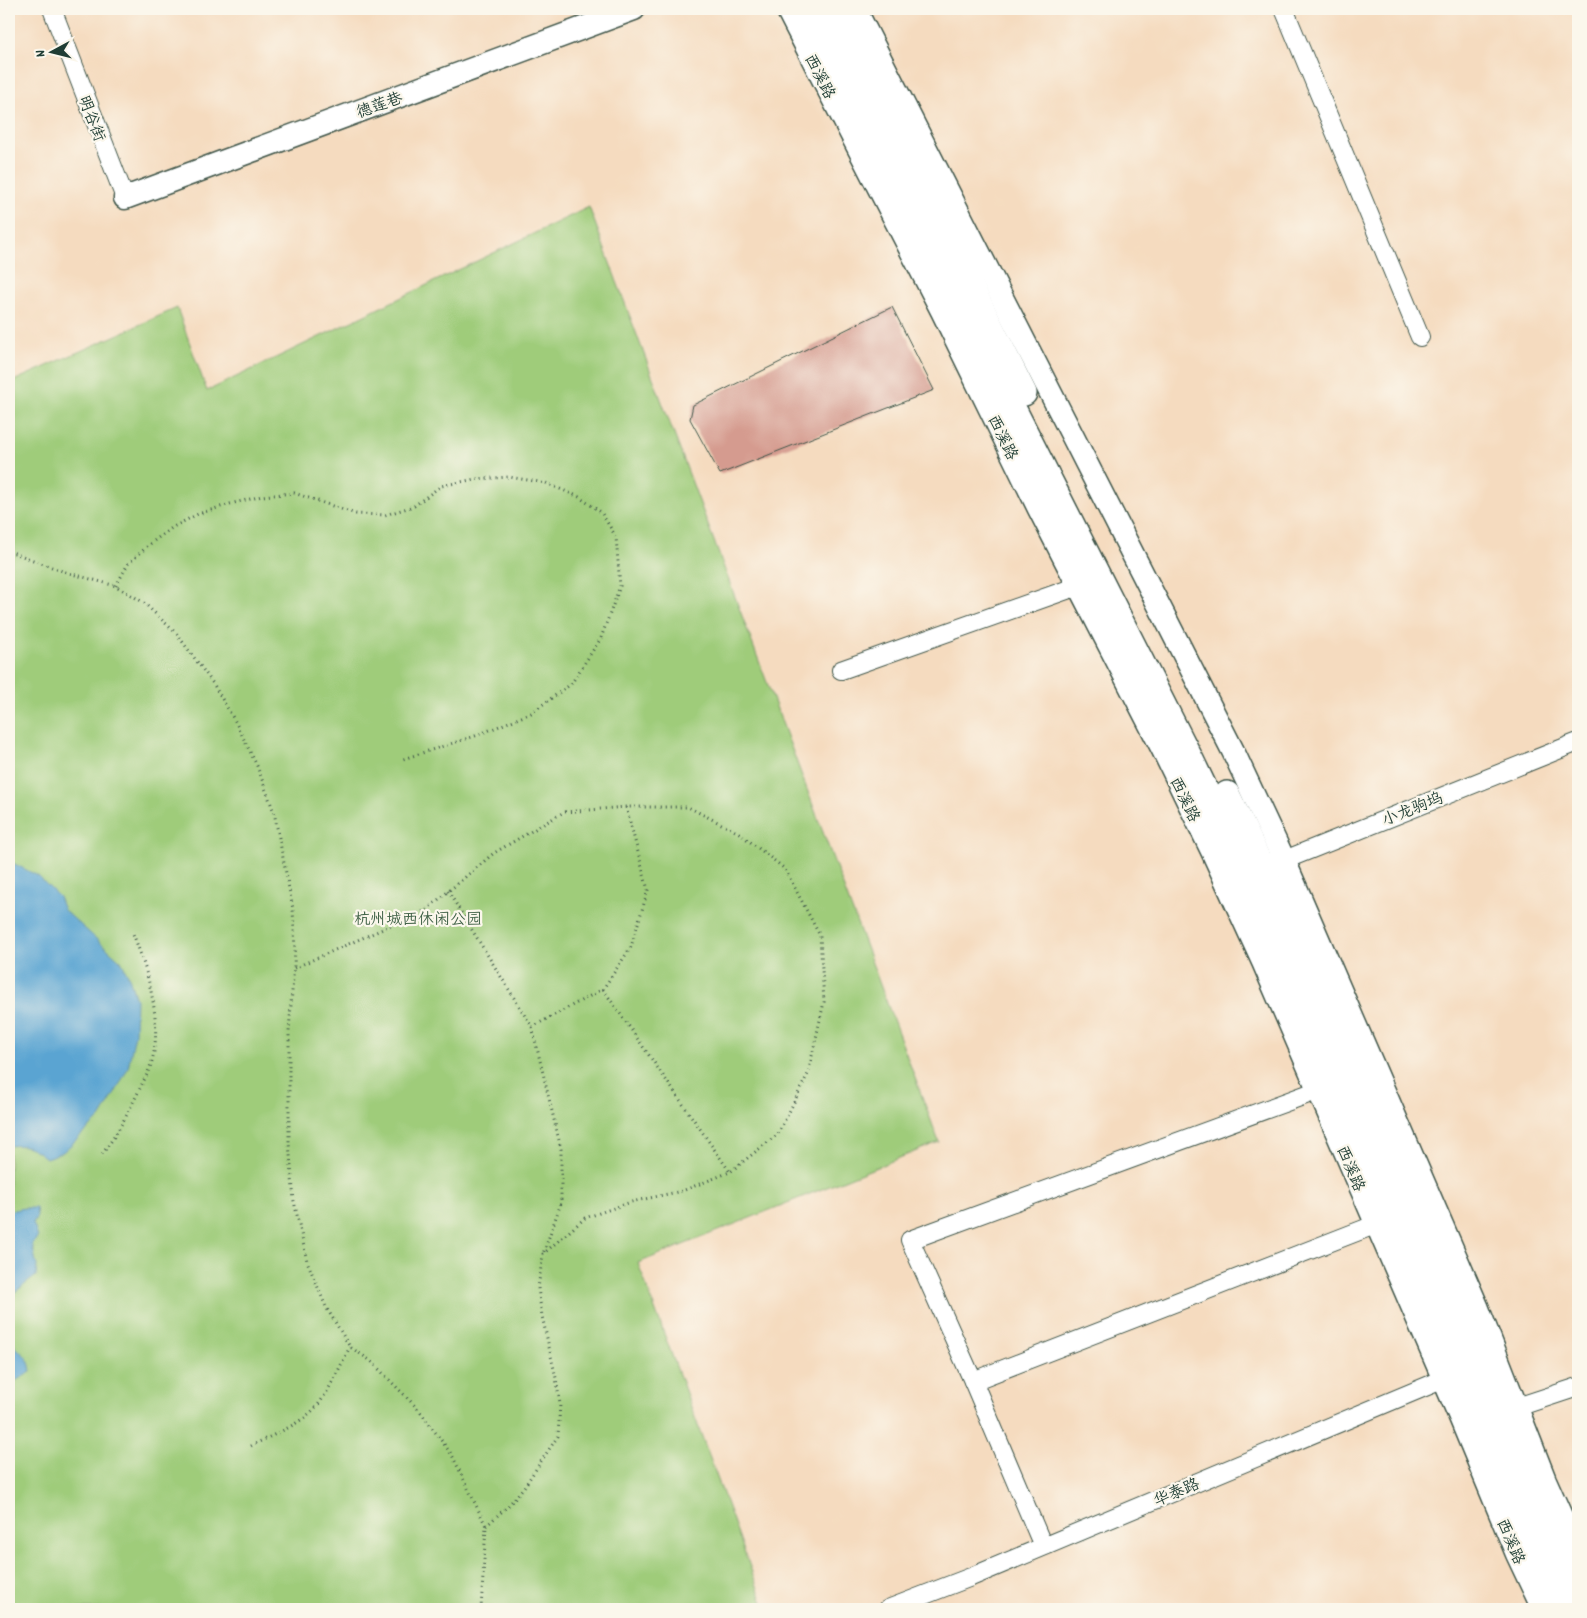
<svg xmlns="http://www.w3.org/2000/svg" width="1587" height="1618" viewBox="0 0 1587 1618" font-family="Dekko,'LXGW WenKai TC',sans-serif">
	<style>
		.green { fill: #9fcc7a; stroke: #5f8457 }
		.water { fill: #5aa4d2; stroke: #3c7083 }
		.building { fill: #d59b8f }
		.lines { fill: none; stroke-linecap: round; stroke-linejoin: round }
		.minor-casing { stroke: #3f5549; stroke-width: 20 }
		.tertiary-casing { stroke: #3f5549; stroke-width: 25 }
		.secondary-casing { stroke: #3f5549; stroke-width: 28 }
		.path { stroke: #3f5549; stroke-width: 3; stroke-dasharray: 1 4; stroke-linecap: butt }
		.minor { stroke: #fff; stroke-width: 18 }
		.tertiary { stroke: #fff; stroke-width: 22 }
		.secondary { stroke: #fff; stroke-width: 25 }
		.labels { text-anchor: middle; stroke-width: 4.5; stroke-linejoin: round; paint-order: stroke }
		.street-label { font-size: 16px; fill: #1f3d34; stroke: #fbf7ec }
		.park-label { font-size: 16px; fill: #3f6146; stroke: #fbf7ec }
	</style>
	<rect width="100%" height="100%" fill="#fbf7ec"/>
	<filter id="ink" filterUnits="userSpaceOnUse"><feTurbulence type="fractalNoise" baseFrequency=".02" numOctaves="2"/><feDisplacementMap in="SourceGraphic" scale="10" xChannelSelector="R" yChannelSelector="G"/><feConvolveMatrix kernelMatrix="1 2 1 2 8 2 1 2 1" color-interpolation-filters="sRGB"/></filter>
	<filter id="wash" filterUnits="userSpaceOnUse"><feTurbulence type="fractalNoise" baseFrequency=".0096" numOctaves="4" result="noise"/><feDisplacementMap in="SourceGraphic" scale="20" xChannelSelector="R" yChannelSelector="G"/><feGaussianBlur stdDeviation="1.12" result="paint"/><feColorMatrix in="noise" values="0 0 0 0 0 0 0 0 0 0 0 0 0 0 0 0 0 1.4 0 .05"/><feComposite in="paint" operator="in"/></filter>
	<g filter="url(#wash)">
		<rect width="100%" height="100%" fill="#f5dbbf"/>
		<polygon class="green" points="589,207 939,1142 638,1263 763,1602 747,1609 9,1609 9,383 177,308 207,391"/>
		<g class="water">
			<path d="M9 861 38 876 59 897 64 910 121 961 129 977 136 1000 135 1034 128 1068 114 1095 100 1118 63 1152 46 1158C32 1147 26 1144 9 1146Z"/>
			<polygon points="24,1208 36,1208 37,1216 33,1223 38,1237 32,1244 37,1266 36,1276 15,1292 9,1312 9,1211"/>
			<path d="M9 1340C19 1353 30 1354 31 1372L15 1381 9 1389 12 1396 9 1401Z"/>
		</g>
		<g id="blocks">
			<polygon class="building" points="892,307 934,390 720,474 690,419 693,405"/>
		</g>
	</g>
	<g filter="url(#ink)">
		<use href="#blocks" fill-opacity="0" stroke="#3f5549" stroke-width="1"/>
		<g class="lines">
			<g class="minor-casing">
				<g id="minor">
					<polyline points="52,9 125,198"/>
					<polyline points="1284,9 1420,337"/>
					<polyline points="841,670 1078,586"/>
					<polyline points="1272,865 1578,742"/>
					<polyline points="973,1381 1377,1224"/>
					<polyline points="1505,1411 1578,1387"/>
					<polyline points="1043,1546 973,1381 910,1240 1319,1090"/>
					<polyline points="888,1609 971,1577 1456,1374"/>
				</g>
			</g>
			<g class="tertiary-casing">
				<g id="tertiary">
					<polyline points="787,9 942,311 1039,509 1163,750 1212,851 1263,962 1460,1417 1517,1554 1543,1609"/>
					<polyline points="855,9 1233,751 1284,860 1477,1306 1545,1480 1578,1554"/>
					<polyline points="125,198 634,9"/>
				</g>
			</g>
			<g class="secondary-casing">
				<g id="secondary">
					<path d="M811 9 1190 758C1279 942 1361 1129 1440 1317 1481 1414 1514 1516 1563 1609"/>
					<polyline points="832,9 1024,393"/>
					<path d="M1227 794C1348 1045 1456 1303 1560 1561L1578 1595"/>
				</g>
			</g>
			<g class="path">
				<polyline points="9,551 65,572 116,586 143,602 177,634 214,685 236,723 257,766 274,812 293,909 295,951 289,1032 289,1143 294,1201 307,1261 326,1307 350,1347 371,1361 419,1410 452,1455 486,1526 481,1609"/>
				<polyline points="116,586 128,564 151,543 173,527 198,514 230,504 262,496 294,493 356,514 385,515 414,506 441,486 475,479 509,477 546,483 579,497 601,512 616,537 620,586 601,638 571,684 531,713 475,736 400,760"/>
				<polyline points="448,891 532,1027 561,1149 561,1203 543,1254"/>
				<polyline points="294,968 426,910 494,853 564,812 626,807 688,807 739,833 785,869 820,936 824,1002 808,1074 778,1134 730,1172 682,1191 631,1202 585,1218 543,1254 538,1288 542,1316 556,1378 560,1404 558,1436 524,1487 508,1506 486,1526"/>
				<polyline points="603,989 730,1172"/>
				<polyline points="532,1027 603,989 631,947 648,890 626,807"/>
				<path d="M102 1154C119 1132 131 1107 143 1082 147 1075 150 1068 152 1061 163 1020 147 969 132 931"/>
				<path d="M251 1446C272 1435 298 1426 315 1408 328 1395 341 1364 350 1347"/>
			</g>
			<use href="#minor" class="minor"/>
			<use href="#tertiary" class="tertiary"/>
			<use href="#secondary" class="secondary"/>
		</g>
	</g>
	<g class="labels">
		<g class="street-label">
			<text transform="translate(821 76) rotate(63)" y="6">西溪路</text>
			<text transform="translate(379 104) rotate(-20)" y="6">德莲巷</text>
			<text transform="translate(93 118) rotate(69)" y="6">明谷街</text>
			<text transform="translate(1004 437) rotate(64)" y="6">西溪路</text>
			<text transform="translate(1186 799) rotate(64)" y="6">西溪路</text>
			<text transform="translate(1412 808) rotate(-22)" y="6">小龙驹坞</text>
			<text transform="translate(1352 1168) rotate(67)" y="6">西溪路</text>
			<text transform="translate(1176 1491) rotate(-23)" y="6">华泰路</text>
			<text transform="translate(1512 1541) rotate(67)" y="6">西溪路</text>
		</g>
		<g class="park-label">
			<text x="418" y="924">杭州城西休闲公园</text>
		</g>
	</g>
	<rect width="1587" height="1618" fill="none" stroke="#fbf7ec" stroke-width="30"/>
	<g transform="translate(52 52) rotate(263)" stroke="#fbf7ec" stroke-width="4" paint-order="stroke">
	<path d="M0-4L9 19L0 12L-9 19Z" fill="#1f3d34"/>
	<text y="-8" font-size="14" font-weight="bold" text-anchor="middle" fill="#1f3d34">N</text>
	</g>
</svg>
